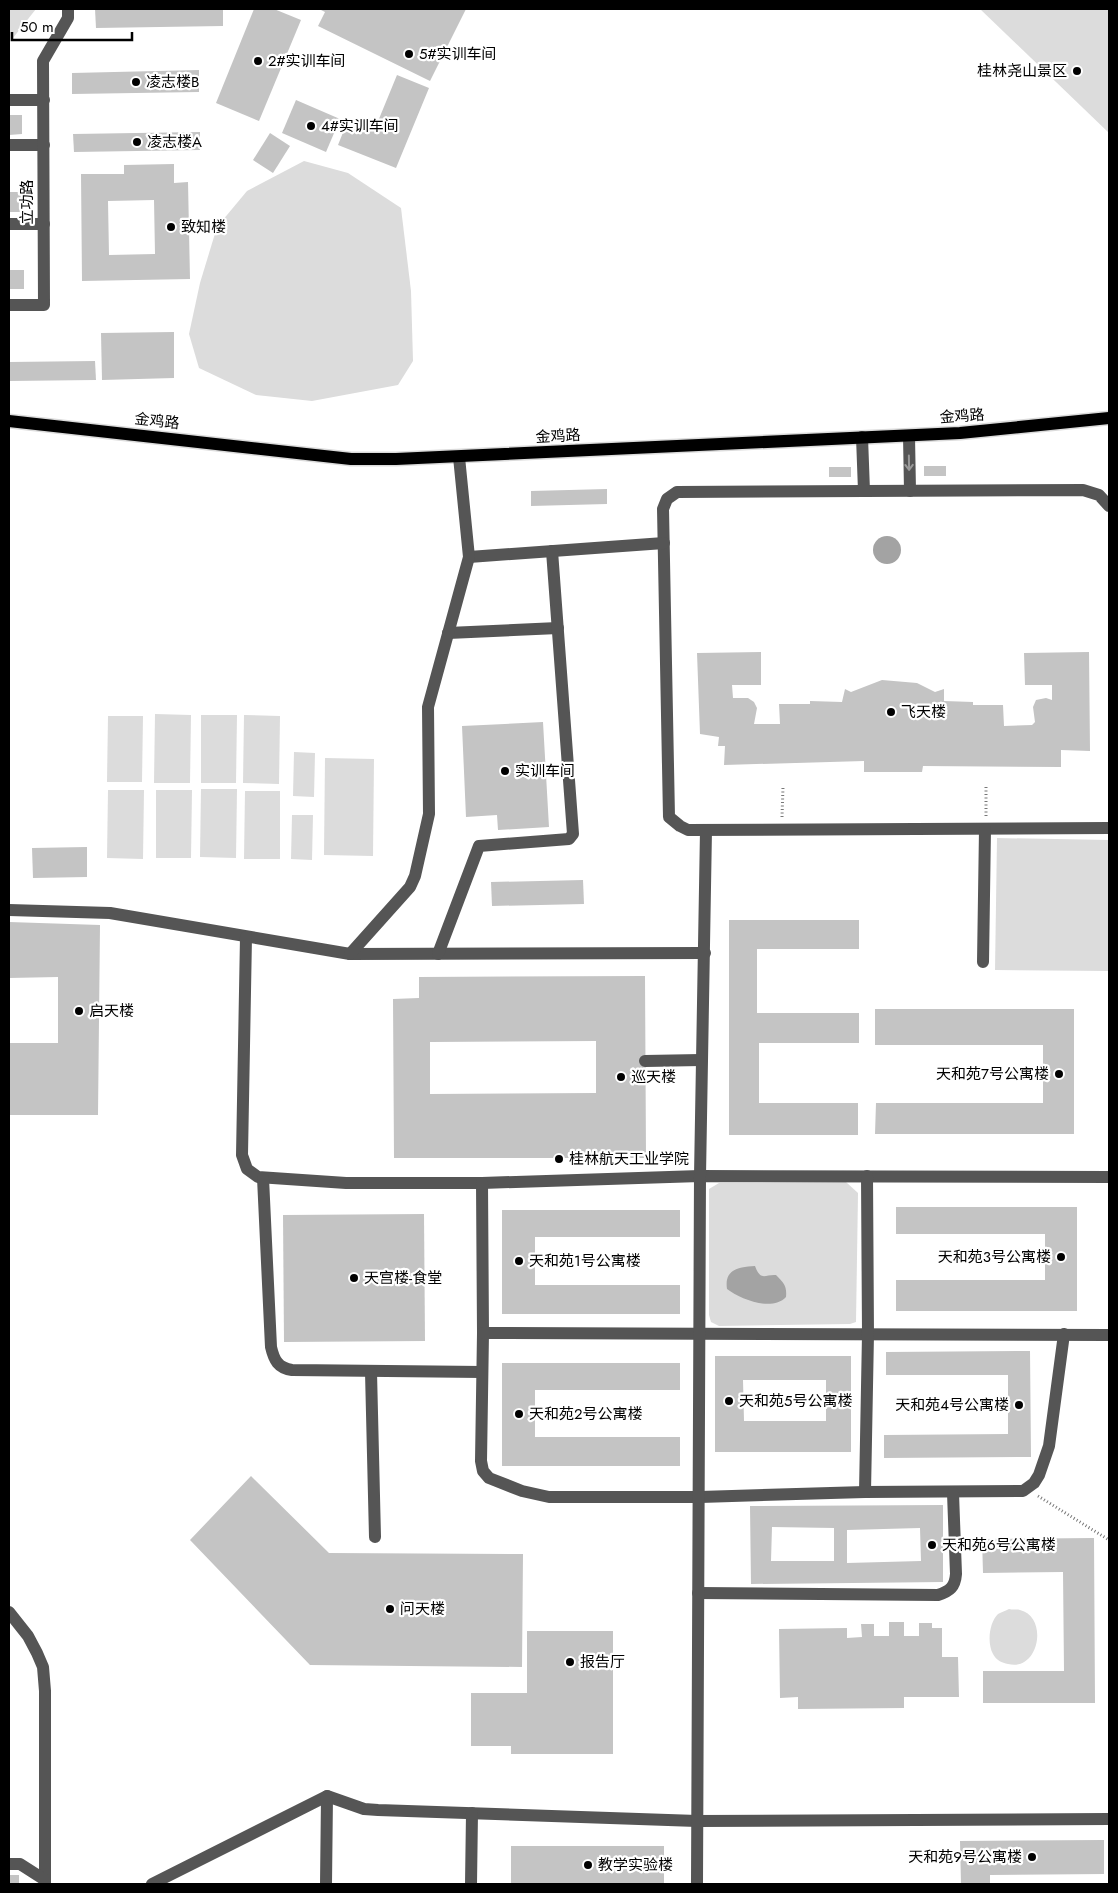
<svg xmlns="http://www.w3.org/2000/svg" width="1118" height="1893" viewBox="0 0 1118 1893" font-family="Jost,'Noto Sans SC',sans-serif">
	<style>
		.green { fill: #dcdcdc }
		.water { fill: #a3a3a3 }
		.building { fill: #c4c4c4; fill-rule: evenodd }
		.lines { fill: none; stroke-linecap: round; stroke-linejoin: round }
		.major-casing { stroke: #dbdbdb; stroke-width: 15 }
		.path { stroke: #777; stroke-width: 3; stroke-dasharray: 1 2.5; stroke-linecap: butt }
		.minor { stroke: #555; stroke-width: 12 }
		.major { stroke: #000; stroke-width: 12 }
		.oneway { stroke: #999 }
		.poi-dot { fill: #000; stroke: #fff; stroke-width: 2 }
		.labels { text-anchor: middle; stroke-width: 4.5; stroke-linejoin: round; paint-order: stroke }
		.poi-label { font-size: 15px; fill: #000; stroke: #fff; text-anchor: start }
		.street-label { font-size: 15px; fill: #000; stroke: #fff }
	</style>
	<rect width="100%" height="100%" fill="#fff"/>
	<g class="green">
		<polygon points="9,9 36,9 9,43"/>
		<polygon points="980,9 1109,9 1109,133"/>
		<polygon points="304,161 348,173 401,208 411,291 413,361 398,385 312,401 256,395 199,368 189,334 200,283 217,227 247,191"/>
		<polygon points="155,714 191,715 190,783 154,783"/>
		<polygon points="201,715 237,715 236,783 201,783"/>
		<polygon points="244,715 280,716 279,784 243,783"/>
		<polygon points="108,716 143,716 142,782 107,782"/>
		<polygon points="294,752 315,753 314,797 293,796"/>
		<polygon points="325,758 374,759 373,856 324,855"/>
		<polygon points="201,789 237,789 236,858 200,857"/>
		<polygon points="108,790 144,790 143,859 107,858"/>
		<polygon points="156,790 192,790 191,858 156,858"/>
		<polygon points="245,791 280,791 280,859 244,859"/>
		<polygon points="292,815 313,815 312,860 291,859"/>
		<polygon points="997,838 1109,840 1108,971 995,970"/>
		<polygon points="846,1182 858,1193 856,1322 850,1324 719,1326 711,1322 709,1315 709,1189 719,1183"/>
		<path d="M1009 1609C1012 1610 1017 1609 1020 1610 1049 1617 1039 1672 1008 1664 1002 1663 996 1660 993 1654 987 1643 989 1623 998 1614 1001 1612 1006 1611 1009 1609Z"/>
	</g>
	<g class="water">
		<circle cx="887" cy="550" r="14"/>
		<path d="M755 1266C761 1282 765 1274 776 1275 784 1283 787 1286 786 1297 772 1312 740 1299 727 1289 724 1269 739 1267 755 1266Z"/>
	</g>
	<g class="building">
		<polygon points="95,9 223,9 223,26 96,28"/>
		<polygon points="254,9 274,9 301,20 259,121 216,103"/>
		<polygon points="319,9 466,9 430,81 318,26 325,12"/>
		<polygon points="199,70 199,92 72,94 72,73"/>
		<polygon points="397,75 429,88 396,168 338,145 348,120 374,131"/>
		<polygon points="296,100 340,119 326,152 282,133"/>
		<polygon points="9,115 22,115 22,134 9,135"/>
		<polygon points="200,132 200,150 74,152 73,134"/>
		<polygon points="270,133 290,146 273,173 253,160"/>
		<path d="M174 164V183L188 182 190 279 82 281 81 174H124V165ZM154 200 155 254 109 255 108 201Z"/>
		<polygon points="9,192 23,192 24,212 9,212"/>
		<rect x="9" y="270" width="15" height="19"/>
		<polygon points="174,332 174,378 102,380 101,333"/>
		<polygon points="95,361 96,380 9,381 9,362"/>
		<rect x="924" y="466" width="22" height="10"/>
		<rect x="829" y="467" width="22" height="10"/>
		<polygon points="607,489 607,504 531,506 531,491"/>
		<polygon points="761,652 761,685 732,685 733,698 748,698 754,702 757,708 754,724 780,724 779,704 810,704 810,701 842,702 845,689 851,692 882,680 917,683 935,692 944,689 944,701 973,702 973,705 1003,705 1004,726 1032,725 1035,722 1033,707 1036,700 1046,698 1052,700 1052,685 1025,685 1024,653 1089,652 1090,751 1061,750 1061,767 923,766 922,772 864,772 864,761 724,765 725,746 718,746 719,737 700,734 697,653"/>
		<polygon points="543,722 549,827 498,830 497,815 466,817 462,726"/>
		<polygon points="87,847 87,877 33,878 32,848"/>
		<polygon points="583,880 584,904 492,906 491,882"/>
		<polygon points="729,920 859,920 859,949 757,949 757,1013 859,1013 859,1043 759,1043 759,1103 858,1103 858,1135 729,1135"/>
		<polygon points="9,922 100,925 98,1115 9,1115 9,1043 58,1043 58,977 9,978"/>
		<path d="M645 976 646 1158H394L393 999 419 998V977ZM596 1041V1093L430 1094V1042Z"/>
		<polygon points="875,1009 1074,1009 1074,1134 875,1134 876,1103 1043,1103 1043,1045 875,1045"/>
		<polygon points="896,1207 1077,1207 1077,1311 896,1311 896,1280 1045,1280 1045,1234 896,1234"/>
		<polygon points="502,1210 680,1210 680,1237 535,1237 535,1285 680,1285 680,1314 502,1314"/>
		<polygon points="424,1214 425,1341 284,1342 283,1215"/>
		<polygon points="1030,1351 1031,1457 884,1458 884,1435 1008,1434 1008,1375 886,1375 886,1352"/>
		<path d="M715 1356H851V1452H715ZM743 1380H826V1421H744Z"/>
		<polygon points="502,1363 680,1363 680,1390 535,1390 535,1437 680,1437 680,1466 502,1466"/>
		<polygon points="251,1476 329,1553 523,1554 522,1667 310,1665 190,1540"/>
		<path d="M943 1505V1582L751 1584 750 1506ZM772 1527 834 1528V1561H771ZM920 1528 921 1561 847 1563V1530Z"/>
		<polygon points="1094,1538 1095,1703 983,1703 983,1671 1064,1671 1063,1572 983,1573 982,1539"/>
		<polygon points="889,1622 904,1622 904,1636 919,1636 919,1623 932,1623 932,1628 942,1628 942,1657 958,1657 959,1697 904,1697 904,1708 798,1709 798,1697 780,1698 779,1629 847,1628 847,1638 862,1637 861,1624 874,1624 874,1636 889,1636"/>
		<polygon points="527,1631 613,1631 613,1754 511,1754 511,1746 471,1746 471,1693 527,1693"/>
		<polygon points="1104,1840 1104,1874 990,1875 990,1884 961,1884 960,1841"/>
		<rect x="511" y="1846" width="153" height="38"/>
		<rect x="9" y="1875" width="10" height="9"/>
	</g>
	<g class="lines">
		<g class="major-casing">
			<polyline id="major" points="9,421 351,459 396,459 960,433 1109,418"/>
		</g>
		<g class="path">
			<polyline points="986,816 986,786"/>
			<polyline points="782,817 783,787"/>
			<polyline points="1038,1496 1109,1540"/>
		</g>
		<g class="minor">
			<polyline points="9,100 44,100"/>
			<polyline points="9,145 44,145"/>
			<polyline points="9,224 44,224"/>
			<polyline points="9,305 44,305 43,61 68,18 68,9"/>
			<polyline points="909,436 910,491"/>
			<polyline points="862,437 864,491"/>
			<polyline points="1109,506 1099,495 1083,490 677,492 667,499 663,509 669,817 680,826 688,830 1109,828"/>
			<polyline points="469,557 664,543"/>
			<polyline points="448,633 558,628"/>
			<polyline points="9,910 110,913 350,954 705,953"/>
			<polyline points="246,937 242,1155 247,1169 258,1177 346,1183 482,1183 700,1176 1109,1177"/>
			<polyline points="350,954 410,887 415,876 429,814 428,707 469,557 459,457"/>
			<polyline points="438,954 479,846 569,839 573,834 552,551"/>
			<polyline points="983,962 985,829"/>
			<polyline points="645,1061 701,1060"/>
			<path d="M263 1178 271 1347C274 1360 278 1368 292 1370L482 1372"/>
			<polyline points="482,1183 483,1333 481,1461 483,1471 489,1478 522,1491 549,1497 700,1497 865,1492 1023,1491 1034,1483 1039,1475 1049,1446 1064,1334"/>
			<polyline points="483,1333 1109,1335"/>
			<polyline points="371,1372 375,1537"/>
			<polyline points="865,1492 868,1334 867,1176"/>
			<path d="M698 1593 938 1595C950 1591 955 1587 956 1574L953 1493"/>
			<polyline points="9,1612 28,1636 37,1653 43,1667 45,1691 45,1884"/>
			<polyline points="9,1864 20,1864 45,1880"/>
			<polyline points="152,1884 327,1796 364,1809 378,1810 697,1821 1109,1819"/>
			<polyline points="326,1884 327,1796"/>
			<polyline points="471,1884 472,1813"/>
			<polyline points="697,1884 700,1176 706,830"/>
		</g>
		<use href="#major" class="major"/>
	</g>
	<defs><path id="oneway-shaft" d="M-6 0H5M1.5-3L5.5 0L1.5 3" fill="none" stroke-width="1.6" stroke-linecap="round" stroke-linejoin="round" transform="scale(1.25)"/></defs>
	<use class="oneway" href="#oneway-shaft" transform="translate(909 463) rotate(89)"/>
	<g class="poi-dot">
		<circle cx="409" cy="54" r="5"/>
		<circle cx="258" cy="61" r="5"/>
		<circle cx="1077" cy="71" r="5"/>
		<circle cx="136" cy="82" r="5"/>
		<circle cx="311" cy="126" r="5"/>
		<circle cx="137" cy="142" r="5"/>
		<circle cx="171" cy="227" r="5"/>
		<circle cx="891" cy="712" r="5"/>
		<circle cx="505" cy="771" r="5"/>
		<circle cx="79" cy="1011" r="5"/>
		<circle cx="1059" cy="1074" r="5"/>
		<circle cx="621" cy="1077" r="5"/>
		<circle cx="559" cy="1159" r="5"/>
		<circle cx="1061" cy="1257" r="5"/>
		<circle cx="519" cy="1261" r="5"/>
		<circle cx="354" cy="1278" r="5"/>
		<circle cx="729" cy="1401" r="5"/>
		<circle cx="1019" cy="1405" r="5"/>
		<circle cx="519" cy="1414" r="5"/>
		<circle cx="932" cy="1545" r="5"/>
		<circle cx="390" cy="1609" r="5"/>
		<circle cx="570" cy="1662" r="5"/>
		<circle cx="1032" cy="1857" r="5"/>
		<circle cx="588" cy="1865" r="5"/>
	</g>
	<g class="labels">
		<g class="poi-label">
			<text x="419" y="59">5#实训车间</text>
			<text x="268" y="66">2#实训车间</text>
			<text x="1067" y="76" text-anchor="end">桂林尧山景区</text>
			<text x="146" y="87">凌志楼B</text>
			<text x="321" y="131">4#实训车间</text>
			<text x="147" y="147">凌志楼A</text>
			<text x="181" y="232">致知楼</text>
			<text x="901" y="717">飞天楼</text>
			<text x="515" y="776">实训车间</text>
			<text x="89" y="1016">启天楼</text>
			<text x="1049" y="1079" text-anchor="end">天和苑7号公寓楼</text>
			<text x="631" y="1082">巡天楼</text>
			<text x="569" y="1164">桂林航天工业学院</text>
			<text x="1051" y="1262" text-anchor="end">天和苑3号公寓楼</text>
			<text x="529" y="1266">天和苑1号公寓楼</text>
			<text x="364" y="1283">天宫楼-食堂</text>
			<text x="739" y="1406">天和苑5号公寓楼</text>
			<text x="1009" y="1410" text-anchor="end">天和苑4号公寓楼</text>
			<text x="529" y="1419">天和苑2号公寓楼</text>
			<text x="942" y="1550">天和苑6号公寓楼</text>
			<text x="400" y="1614">问天楼</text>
			<text x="580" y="1667">报告厅</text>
			<text x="1022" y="1862" text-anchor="end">天和苑9号公寓楼</text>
			<text x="598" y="1870">教学实验楼</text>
		</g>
		<g class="street-label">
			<text transform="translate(27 202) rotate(-90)" y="5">立功路</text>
			<text transform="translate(962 416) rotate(-4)" y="5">金鸡路</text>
			<text transform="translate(157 421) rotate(6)" y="5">金鸡路</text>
			<text transform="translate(558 436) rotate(-3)" y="5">金鸡路</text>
		</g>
	</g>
	<rect width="1118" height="1893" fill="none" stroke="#000000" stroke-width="20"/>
	<path d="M12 32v8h120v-8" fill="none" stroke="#000000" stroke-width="2.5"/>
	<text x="20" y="32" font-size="15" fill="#000000" stroke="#ffffff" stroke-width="4" paint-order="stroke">50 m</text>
</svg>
